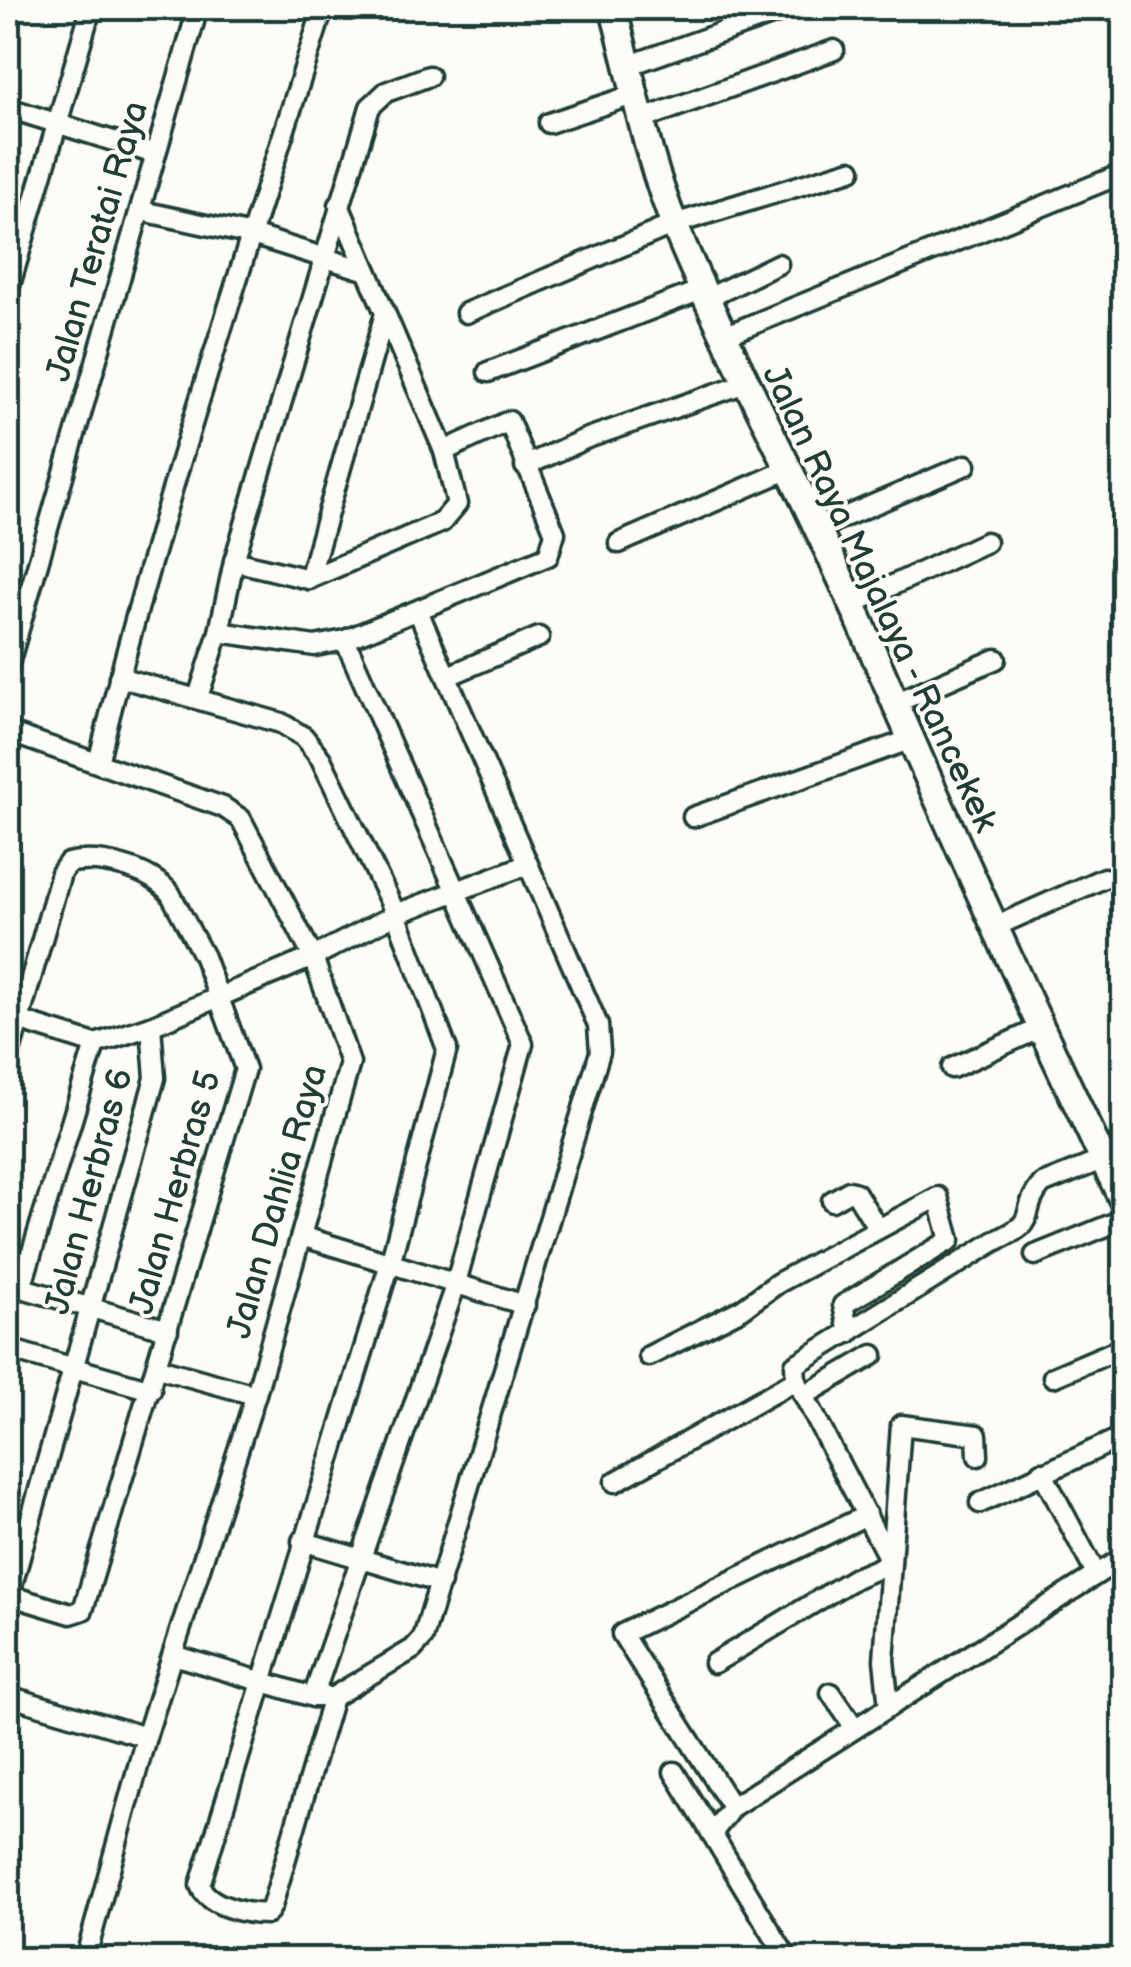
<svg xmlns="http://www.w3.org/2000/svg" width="1131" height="1967" viewBox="0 0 1131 1967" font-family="'Balsamiq Sans',sans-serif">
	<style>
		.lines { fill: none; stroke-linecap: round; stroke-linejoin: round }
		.street-casing { stroke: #1f3d34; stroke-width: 25 }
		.secondary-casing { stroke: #1f3d34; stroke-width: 32 }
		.street { stroke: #fdfcf7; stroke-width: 18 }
		.secondary { stroke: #fdfcf7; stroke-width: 25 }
		.labels { text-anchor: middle; stroke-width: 8; stroke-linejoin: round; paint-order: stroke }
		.street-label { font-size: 35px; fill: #1f3d34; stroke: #fdfcf7 }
	</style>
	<rect width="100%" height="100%" fill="#fdfcf7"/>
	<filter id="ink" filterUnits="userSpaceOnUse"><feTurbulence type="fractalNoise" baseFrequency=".01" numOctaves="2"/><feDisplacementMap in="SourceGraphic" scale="20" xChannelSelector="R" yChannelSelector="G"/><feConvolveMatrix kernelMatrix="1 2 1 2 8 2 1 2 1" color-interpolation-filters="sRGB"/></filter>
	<g filter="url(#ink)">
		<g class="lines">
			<g class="street-casing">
				<g id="street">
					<polyline points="8,13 9,8"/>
					<polyline points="627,66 791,8"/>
					<polyline points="8,108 155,154"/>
					<polyline points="640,120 834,50"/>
					<polyline points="549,123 633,95"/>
					<polyline points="142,211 252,235 367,271"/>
					<polyline points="8,292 91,8"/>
					<polyline points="708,298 778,264"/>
					<polyline points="466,313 674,224 851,170"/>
					<polyline points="724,336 1124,173"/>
					<polyline points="488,372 704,289"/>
					<polyline points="525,466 585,439 743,384"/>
					<polyline points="816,529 966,465"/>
					<polyline points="619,543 787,470"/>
					<polyline points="234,561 309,579 442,522 457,504 444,451 339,205"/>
					<polyline points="309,579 384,317"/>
					<polyline points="852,604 986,542"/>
					<polyline points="219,632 315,646 345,640 548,556 555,533 509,421 444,451"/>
					<polyline points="8,667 198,8"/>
					<polyline points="448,676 539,637"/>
					<path d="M119 677 281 723 304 737 321 759 396 914 447 1049 391 1260 200 1885C207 1906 246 1914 267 1914L272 1906 333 1697"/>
					<polyline points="198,697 219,632 234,561 370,107 386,92 429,76"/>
					<polyline points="893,704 996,659"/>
					<polyline points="8,732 223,807 241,819 313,957 350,1063 256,1394 146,1737 85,1960"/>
					<path d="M98 763C159 511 243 264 320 18L327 8"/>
					<polyline points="693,817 909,740"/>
					<polyline points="994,927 1104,878"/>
					<polyline points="8,1017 95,1044 151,1026 313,957 396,914 526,865"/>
					<path d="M8 1059 61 873 68 863C99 856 148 868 170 893L204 957 245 1069 83 1610 71 1614 8 1595"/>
					<polyline points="952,1068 1043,1027"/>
					<polyline points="832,1201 849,1191 856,1193 877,1227"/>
					<polyline points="301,1236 525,1305"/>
					<polyline points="1035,1255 1124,1219"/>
					<polyline points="8,1284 168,1330"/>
					<polyline points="21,1288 95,1044"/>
					<polyline points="8,1349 151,1390"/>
					<polyline points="649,1356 742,1309 778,1283 938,1197 950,1240 843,1305 849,1333"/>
					<polyline points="158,1368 255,1395"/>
					<polyline points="1053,1377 1124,1347"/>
					<polyline points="805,1395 873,1355"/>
					<polyline points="1042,1472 1096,1574"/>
					<polyline points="615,1482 796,1380"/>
					<polyline points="980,1503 1124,1436"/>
					<polyline points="302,1541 441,1583"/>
					<polyline points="9,1596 155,1078 151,1026"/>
					<polyline points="173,1655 313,1697 333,1697 413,1649 423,1638 600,1052 598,1025 418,611"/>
					<polyline points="714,1663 855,1578 891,1563 901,1425 977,1435 978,1456"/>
					<polyline points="831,1693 855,1728"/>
					<polyline points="8,1696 146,1737"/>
					<polyline points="313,1697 455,1286 523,1044 345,640"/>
					<path d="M889 1707 884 1660 891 1563 796 1380 795 1365 995 1241C1043 1220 1017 1214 1042 1184L1102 1160"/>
					<polyline points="674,1772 712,1834"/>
					<polyline points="732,1807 622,1634 867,1515"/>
					<polyline points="788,1960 712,1834 732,1807 1124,1557"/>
				</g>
			</g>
			<g class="secondary-casing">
				<path id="secondary" d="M613 8C633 80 646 156 675 226 731 361 803 489 861 624 945 819 1032 1012 1124 1203"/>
			</g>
			<use href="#street" class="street"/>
			<use href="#secondary" class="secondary"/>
		</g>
	</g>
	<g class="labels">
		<g class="street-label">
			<text transform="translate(96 241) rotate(-74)" y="12">Jalan Teratai Raya</text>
			<text transform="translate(881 598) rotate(65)" y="12">Jalan Raya Majalaya - Rancekek</text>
			<text transform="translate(88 1191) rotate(-75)" y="12">Jalan Herbras 6</text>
			<text transform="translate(174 1192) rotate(-74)" y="12">Jalan Herbras 5</text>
			<text transform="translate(276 1201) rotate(-74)" y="12">Jalan Dahlia Raya</text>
		</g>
	</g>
	<rect width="1131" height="1967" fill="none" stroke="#fdfcf7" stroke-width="40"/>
	<rect x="20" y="20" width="1091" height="1927" fill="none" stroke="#1f3d34" stroke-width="4" filter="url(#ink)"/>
</svg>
